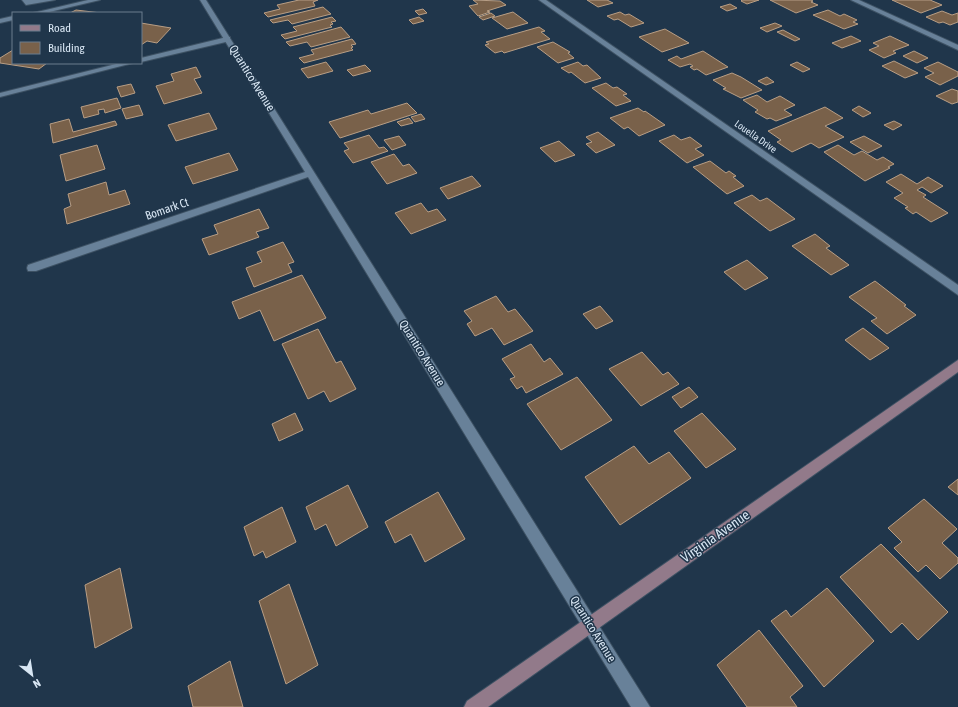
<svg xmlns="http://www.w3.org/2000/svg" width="958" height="707" viewBox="0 0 958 707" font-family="'Asap Condensed',sans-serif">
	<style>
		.building { fill: #79614a; stroke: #b89e85 }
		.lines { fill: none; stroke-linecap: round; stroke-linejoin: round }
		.lane-casing { stroke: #3d5163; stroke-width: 2 }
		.street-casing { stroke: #3d5163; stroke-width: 2 }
		.secondary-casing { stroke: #3d5163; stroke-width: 2 }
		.lane { fill: #688199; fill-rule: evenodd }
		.street { fill: #688199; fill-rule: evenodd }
		.secondary { fill: #927a8a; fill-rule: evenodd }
		.labels { text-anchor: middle; stroke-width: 3; stroke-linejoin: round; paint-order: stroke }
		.far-street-label { font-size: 10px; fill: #d8e6f3; stroke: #20364b }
		.street-label { font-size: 12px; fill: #d8e6f3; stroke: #20364b }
		.near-street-label { font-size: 14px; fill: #d8e6f3; stroke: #20364b }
	</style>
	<rect width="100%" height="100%" fill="#20364b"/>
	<g class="building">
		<polygon points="299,0 318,0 313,2 315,6 268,17 264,13 280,9 277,5"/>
		<polygon points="473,0 500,1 506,5 487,11 490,12 478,16 469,6 478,4"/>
		<polygon points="587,0 607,0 613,3 598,7"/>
		<polygon points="742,0 759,0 747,4 741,1"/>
		<polygon points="770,0 811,0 813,1 811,2 818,5 796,13"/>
		<polygon points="892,0 930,0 942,5 921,13"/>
		<polygon points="730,4 737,8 727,11 720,7"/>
		<polygon points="323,7 331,14 292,24 288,20 273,23 270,20"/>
		<polygon points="423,9 427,13 419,15 415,11"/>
		<polygon points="76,10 101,13 70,13"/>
		<polygon points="828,10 840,16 844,14 857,20 853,22 858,24 844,29 813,15"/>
		<polygon points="942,11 952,15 958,13 958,22 950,25 943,22 939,23 926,17"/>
		<polygon points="513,12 528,23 507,29 492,18"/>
		<polygon points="620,12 625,15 629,14 644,23 631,27 618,19 614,20 607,16"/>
		<polygon points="491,13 495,16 483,20 479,17"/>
		<polygon points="332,17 336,21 331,22 333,24 330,25 332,27 285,39 281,35 297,31 293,27"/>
		<polygon points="419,17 424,21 413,24 409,20"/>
		<polygon points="141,23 171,28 157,43 147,41 141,45"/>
		<polygon points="775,23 782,26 767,32 760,28"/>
		<polygon points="341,27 350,37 311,47 307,42 290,46 286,42"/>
		<polygon points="539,27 545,31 541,32 550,39 504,53 502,51 495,53 485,45 489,44 486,42"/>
		<polygon points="665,29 689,43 662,52 639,37"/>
		<polygon points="783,30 800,39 795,41 777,32"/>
		<polygon points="851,36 861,41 842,48 832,43"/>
		<polygon points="890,36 909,45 893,51 896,53 884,58 869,50 879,46 873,43"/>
		<polygon points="352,39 356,44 351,45 353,47 351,48 353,50 304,63 299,58 314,54 311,50"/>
		<polygon points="553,42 570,52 568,53 574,58 558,63 537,47"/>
		<polygon points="13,50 13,63 47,63 39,69 0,63 0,58"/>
		<polygon points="703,51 728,67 706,75 697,69 694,70 690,67 693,66 690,64 680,67 668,60 677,56 681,59"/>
		<polygon points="914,51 928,58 917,63 903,56"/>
		<polygon points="894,61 918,73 905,78 882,66"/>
		<polygon points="326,62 333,71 308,78 301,69"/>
		<polygon points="578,62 583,66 587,65 601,78 585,83 571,72 569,73 561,68"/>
		<polygon points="797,62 810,69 803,72 790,65"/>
		<polygon points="938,62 958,72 958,76 940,85 925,77 934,73 924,68"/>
		<polygon points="365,65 371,71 353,76 347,70"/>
		<polygon points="196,67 201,77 194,79 202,93 164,104 156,86 174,81 171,74"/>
		<polygon points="732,73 741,77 762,90 741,98 723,89 726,88 713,80"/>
		<polygon points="767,77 774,82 766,85 758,81"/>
		<polygon points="606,83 613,88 617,87 627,94 623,95 631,101 616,106 592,88"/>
		<polygon points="131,84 135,93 121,97 117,87"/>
		<polygon points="952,89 958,91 958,102 952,104 936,96"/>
		<polygon points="757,95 767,102 780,96 795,105 784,110 792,115 776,121 770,118 767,119 755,112 758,110 743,100"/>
		<polygon points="117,98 121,108 105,113 104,109 98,110 99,114 84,118 81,107"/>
		<polygon points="407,103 417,113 340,138 329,122 368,110 371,114"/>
		<polygon points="139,105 143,115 126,119 122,109"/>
		<polygon points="859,106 871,113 863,117 852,110"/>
		<polygon points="825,107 843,118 825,126 844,137 819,148 811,143 792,152 777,142 781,140 768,131"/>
		<polygon points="638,108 644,112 645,111 665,125 639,136 628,127 624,129 610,118"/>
		<polygon points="209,113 217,129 176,141 168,125"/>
		<polygon points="421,114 425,119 415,122 411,117"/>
		<polygon points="409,118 413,123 401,126 397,122"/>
		<polygon points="69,119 73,132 115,121 117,125 53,143 50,124"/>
		<polygon points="894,121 902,125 893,130 884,125"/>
		<polygon points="598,132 615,145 596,153 586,144 592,142 586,137"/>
		<polygon points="369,135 379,148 384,147 388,151 353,163 344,151 349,149 344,143"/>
		<polygon points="674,135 681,140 690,137 702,146 695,149 704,155 687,163 659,141"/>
		<polygon points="399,136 406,145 392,150 384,140"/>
		<polygon points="864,136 882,146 868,153 850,142"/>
		<polygon points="559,141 575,155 555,162 540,148"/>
		<polygon points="97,145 105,169 66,181 60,155"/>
		<polygon points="838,145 854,155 862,151 877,160 883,157 894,164 888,167 890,168 865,181 824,152"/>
		<polygon points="229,153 238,170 193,184 185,167"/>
		<polygon points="394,154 403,166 409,164 417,173 387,184 371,162"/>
		<polygon points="710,161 726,173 729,171 736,176 733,177 744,186 727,194 693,167"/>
		<polygon points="901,174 917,184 928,177 943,186 931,193 922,187 917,190 926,195 923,197 948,213 931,222 916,212 913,214 905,208 908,207 894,198 903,193 886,182"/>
		<polygon points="472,176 481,186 448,199 440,188"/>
		<polygon points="106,182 109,195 125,190 130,204 67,224 64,209 71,206 68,194"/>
		<polygon points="752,195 760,201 767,198 795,219 770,231 734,203"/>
		<polygon points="421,203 428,212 437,209 446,220 411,234 395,213"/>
		<polygon points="259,209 269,228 256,232 259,237 209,255 202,239 218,234 214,225"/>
		<polygon points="815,234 830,246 826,248 849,265 831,275 792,246"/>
		<polygon points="283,242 294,262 288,264 292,272 254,287 246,268 262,262 257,252"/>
		<polygon points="747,260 768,278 745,290 724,272"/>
		<polygon points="302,275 326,318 274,341 260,310 239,319 232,302"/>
		<polygon points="875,281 906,305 904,306 916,315 887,334 871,321 877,318 849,297"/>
		<polygon points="496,296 508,312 515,309 533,331 504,345 492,328 475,336 467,324 472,321 464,311"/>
		<polygon points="600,306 613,321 596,329 583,314"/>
		<polygon points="863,328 889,348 870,360 845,340"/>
		<polygon points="318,329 336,363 341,361 356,389 330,402 324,391 308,399 282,344"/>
		<polygon points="531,344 544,362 550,358 563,374 526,393 522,386 517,389 510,379 515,377 502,359"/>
		<polygon points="642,352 663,375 668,372 679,384 641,406 609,369"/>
		<polygon points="577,377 612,420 561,450 527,404"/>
		<polygon points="689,387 698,397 681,408 672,397"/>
		<polygon points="295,413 303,430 279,441 272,424"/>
		<polygon points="702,413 736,449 706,468 674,431"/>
		<polygon points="634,446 649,464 669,452 691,478 620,525 585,477"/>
		<polygon points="958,479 958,495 948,487"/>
		<polygon points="348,485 368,527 336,546 326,524 315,530 306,507"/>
		<polygon points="438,492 465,539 425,562 411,534 395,543 385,522"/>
		<polygon points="924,499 957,529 942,543 958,558 958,563 940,579 926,565 918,572 894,548 902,542 888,528"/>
		<polygon points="282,507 296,542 266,558 263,551 254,556 244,527"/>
		<polygon points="881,544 948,612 918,640 902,623 891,633 840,577"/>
		<polygon points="120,568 132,628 95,648 85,585"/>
		<polygon points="289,584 318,665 286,684 259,601"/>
		<polygon points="827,588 874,641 824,687 771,621 786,610 791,617"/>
		<polygon points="759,630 803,686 790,697 797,707 747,707 717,665"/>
		<polygon points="230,661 243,707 193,707 188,686"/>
	</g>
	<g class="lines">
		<g class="lane-casing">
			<g id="lane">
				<polygon points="22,0 55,0 26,5"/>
				<polygon points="88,0 100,0 45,13 33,13"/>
				<polygon points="13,16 13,20 0,23 0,19"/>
				<polygon points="227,37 230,37 230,41 141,62 141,58"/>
				<polygon points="120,63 133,63 0,97 0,93"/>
			</g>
		</g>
		<g class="street-casing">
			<g id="street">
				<polygon points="200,0 206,0 650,707 631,707 308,177 36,271 28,271 27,268 28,265 305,172"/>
				<polygon points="539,0 546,0 958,285 958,295"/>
				<polygon points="851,0 859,0 958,45 958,50"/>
			</g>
		</g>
		<g class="secondary-casing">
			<polygon id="secondary" points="958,360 958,372 488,707 464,707 467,701"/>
		</g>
		<use href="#lane" class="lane"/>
		<use href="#street" class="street"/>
		<use href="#secondary" class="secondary"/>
	</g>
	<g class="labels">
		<g class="far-street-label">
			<text transform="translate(756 136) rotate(35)" y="4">Louella Drive</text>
		</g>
		<g class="street-label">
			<text transform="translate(252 78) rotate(58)" y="4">Quantico Avenue</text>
			<text transform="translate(167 209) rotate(-19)" y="4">Bomark Ct</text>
			<text transform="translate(422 353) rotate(58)" y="4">Quantico Avenue</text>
			<text transform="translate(593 629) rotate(58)" y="4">Quantico Avenue</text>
		</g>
		<g class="near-street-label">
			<text transform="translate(715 536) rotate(-35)" y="5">Virginia Avenue</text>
		</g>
	</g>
	<rect x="12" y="12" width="130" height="52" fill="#20364b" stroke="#6a7c8e"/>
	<rect x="20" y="25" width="20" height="6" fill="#927a8a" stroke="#6a7c8e"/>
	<text x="48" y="32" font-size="12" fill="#d8e6f3">Road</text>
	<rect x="20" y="42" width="20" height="12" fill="#79614a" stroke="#6a7c8e"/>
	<text x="48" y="52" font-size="12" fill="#d8e6f3">Building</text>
	<g transform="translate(32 675) rotate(150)" stroke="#20364b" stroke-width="3" paint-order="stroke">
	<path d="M0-3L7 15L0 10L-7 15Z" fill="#d8e6f3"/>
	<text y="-6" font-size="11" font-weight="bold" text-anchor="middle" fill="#d8e6f3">N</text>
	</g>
</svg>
